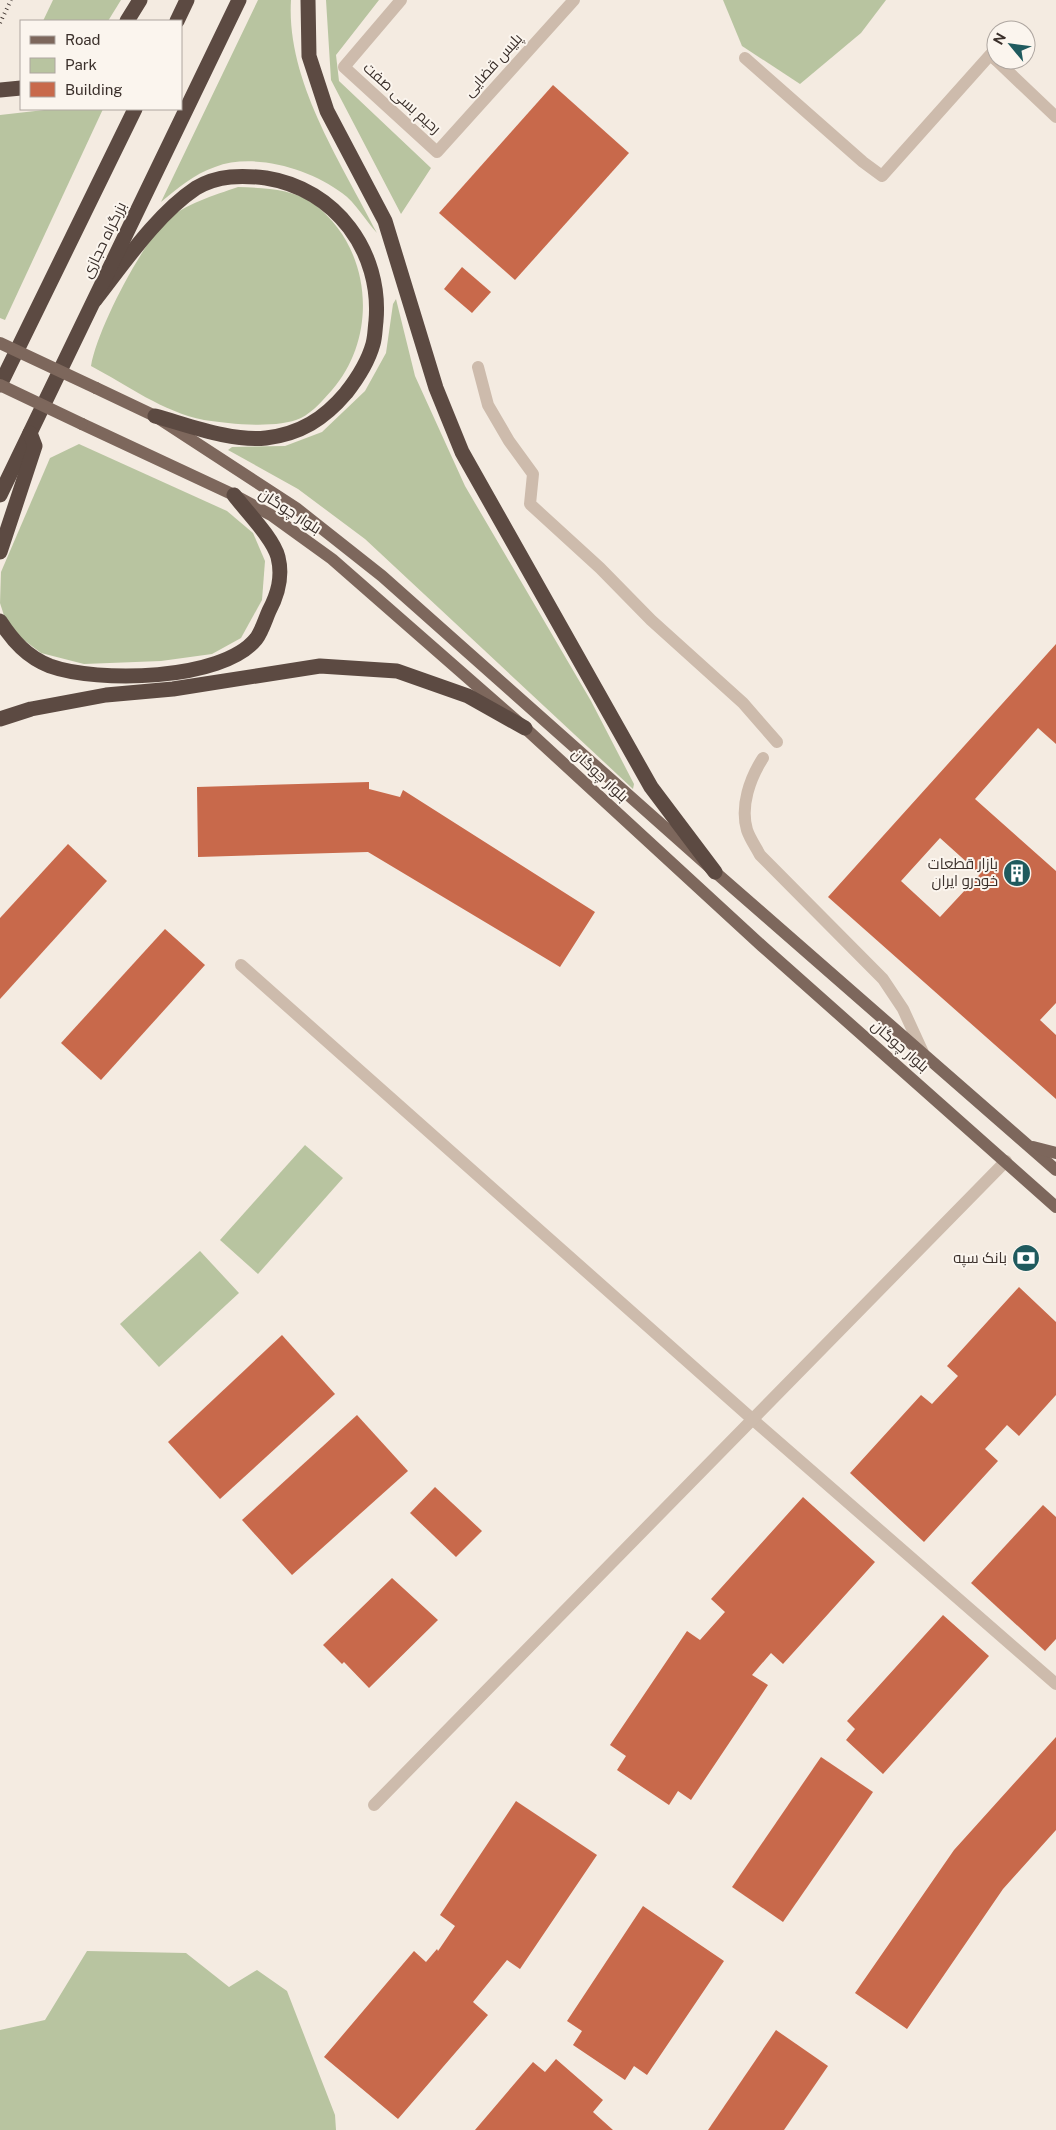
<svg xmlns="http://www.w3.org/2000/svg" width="1056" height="2130" viewBox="0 0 1056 2130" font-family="'Public Sans',Cairo,sans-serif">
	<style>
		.green { fill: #b8c4a0 }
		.building { fill: #c8694b; fill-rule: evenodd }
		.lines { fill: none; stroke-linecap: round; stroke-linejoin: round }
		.minor { stroke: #cdbbac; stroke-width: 12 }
		.major { stroke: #7d675c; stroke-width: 12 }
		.highway { stroke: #5c4a42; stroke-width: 15 }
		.rail { stroke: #3b302b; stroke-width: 4; stroke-dasharray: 1 4; stroke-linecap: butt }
		.major-bridge { stroke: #7d675c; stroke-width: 12 }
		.labels { text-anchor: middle; stroke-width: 4; stroke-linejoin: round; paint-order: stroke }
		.street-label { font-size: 15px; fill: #3b302b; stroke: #fbf5ee }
		.poi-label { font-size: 15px; fill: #3b302b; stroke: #fbf5ee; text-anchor: end }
	</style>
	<rect width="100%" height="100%" fill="#f4ebe1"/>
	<g class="green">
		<polygon points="53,0 121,0 108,21 43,21"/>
		<path d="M258 0H291C286 81 341 162 377 233 366 221 355 202 342 193 310 169 254 152 215 167 194 174 177 189 161 202Z"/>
		<polygon points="326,0 379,0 336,55 339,81 431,168 401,214 331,80"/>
		<polygon points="723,0 886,0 861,33 800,84 742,46"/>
		<polygon points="53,109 103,109 5,320 0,318 0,115"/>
		<path d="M238 187C263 188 292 188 314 204 372 248 379 336 332 390 324 399 313 412 301 418 277 429 230 424 204 420 163 412 127 385 91 366 97 330 140 247 166 221 184 204 215 195 238 187Z"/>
		<polygon points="396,299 415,376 465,486 591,701 634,784 633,789 365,539 298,489 228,450 232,447 285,446 322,432 365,391 386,353 393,304"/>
		<polygon points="79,444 227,511 253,533 265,561 262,600 241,638 212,654 161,661 84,664 41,653 8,628 0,603 1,572 50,458"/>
		<polygon points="305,1145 343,1178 258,1274 220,1240"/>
		<polygon points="200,1251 239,1293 159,1367 120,1324"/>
		<polygon points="87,1951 186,1953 229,1987 257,1970 287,1991 335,2115 336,2130 0,2130 0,2030 45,2020"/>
	</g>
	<g class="building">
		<polygon points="553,85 629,153 515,280 439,213"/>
		<polygon points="462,267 491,292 472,313 444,289"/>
		<path d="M1056 644V744L1038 728 975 799 1056 871V1003L1040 1020 1056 1035V1099L828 897ZM940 838 980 874 940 917 901 881Z"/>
		<polygon points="369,782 369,789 400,797 403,790 595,912 560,967 368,852 198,857 197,787"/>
		<polygon points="68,844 107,881 0,999 0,918"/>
		<polygon points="165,929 205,965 101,1080 61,1043"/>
		<polygon points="1019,1287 1056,1322 1056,1395 1019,1436 1007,1425 985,1449 998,1461 924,1542 850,1473 921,1395 932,1404 958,1376 947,1366"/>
		<polygon points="282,1335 335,1394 220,1499 168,1442"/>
		<polygon points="357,1415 408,1471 292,1575 242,1520"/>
		<polygon points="435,1487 482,1531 456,1557 410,1513"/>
		<polygon points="803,1497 875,1562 783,1664 771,1653 752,1675 768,1685 691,1800 678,1791 669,1805 617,1770 626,1756 610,1745 687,1631 700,1640 725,1612 711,1599"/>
		<polygon points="1043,1505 1056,1517 1056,1639 1045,1651 971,1583"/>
		<polygon points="392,1578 438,1620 369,1688 344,1662 342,1664 323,1645"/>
		<polygon points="943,1615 989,1656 883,1774 846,1740 855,1729 847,1721"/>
		<polygon points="1056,1737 1056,1830 1003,1889 907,2029 855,1993 954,1850"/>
		<polygon points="821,1757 873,1792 783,1922 732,1887"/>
		<polygon points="516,1801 597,1855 520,1969 507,1960 473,2002 488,2015 398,2119 324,2057 414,1951 426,1962 437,1949 438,1951 455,1926 440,1915"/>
		<polygon points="643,1906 724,1961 647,2075 634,2066 625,2080 573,2045 582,2031 567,2021"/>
		<polygon points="776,2030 828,2066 784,2130 708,2130"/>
		<polygon points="556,2059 603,2100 593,2112 613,2130 475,2130 533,2062 545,2072"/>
	</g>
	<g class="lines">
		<g class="minor">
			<polyline points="401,0 344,67 437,152 574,0"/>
			<polyline points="745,58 863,162 882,176 991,54 996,60"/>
			<polyline points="996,60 1056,117"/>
			<polyline points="478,367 488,405 509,441 533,474 530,504 600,568 651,620 743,703 777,742"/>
			<path d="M763 758C750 778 740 806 747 830 750 839 756 847 760 855L883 979 903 1009 925 1057"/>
			<polyline points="241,965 751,1418 1056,1684"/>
			<polyline points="374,1805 1006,1161"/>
		</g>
		<g class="major">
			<polyline points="96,388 155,416 296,508 382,576 715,872 1056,1170"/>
			<polyline points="82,424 234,495 271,515 332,559 525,728 762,946 1056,1207"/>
			<polyline points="1033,1147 1056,1153"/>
		</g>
		<g class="highway">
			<polyline points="308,0 309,56 327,111 385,221 436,388 462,452 651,787 715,872"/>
			<polyline points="127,21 140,0"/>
			<polyline points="177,21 187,0"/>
			<polyline points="0,90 21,88"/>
			<path d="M95 300C124 263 157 214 196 188 218 175 242 175 266 178 336 189 382 252 376 321 375 329 375 337 373 344 368 362 357 379 346 393 324 419 300 434 266 438 232 442 188 425 155 416"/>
			<polyline points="0,385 135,109"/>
			<polyline points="0,495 239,0"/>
			<polyline points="0,552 35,446 30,433"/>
			<path d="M0 621C13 641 27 657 50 666 97 683 222 681 256 639 262 631 265 620 269 611 278 594 283 577 278 557 273 538 246 511 234 495"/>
			<polyline points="0,719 31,709 106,695 173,689 320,666 397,671 468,696 525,728"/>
		</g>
		<polyline class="rail" points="0,23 11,0"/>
		<g class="major-bridge">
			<polyline points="0,343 96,388"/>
			<polyline points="0,385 82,424"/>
		</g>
	</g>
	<defs>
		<g id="building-disc" transform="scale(1.4375)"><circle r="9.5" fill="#1f5a5e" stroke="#fbf5ee"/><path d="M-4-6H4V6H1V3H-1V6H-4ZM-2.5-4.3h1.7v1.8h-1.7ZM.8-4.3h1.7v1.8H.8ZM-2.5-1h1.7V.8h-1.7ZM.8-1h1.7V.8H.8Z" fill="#fff"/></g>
		<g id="bank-disc" transform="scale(1.4375)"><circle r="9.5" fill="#1f5a5e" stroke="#fbf5ee"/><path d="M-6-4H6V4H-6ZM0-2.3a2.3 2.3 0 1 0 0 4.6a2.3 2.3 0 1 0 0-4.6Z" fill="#fff"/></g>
	</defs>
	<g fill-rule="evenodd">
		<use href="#building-disc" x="1017" y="873"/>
		<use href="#bank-disc" x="1026" y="1258"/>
	</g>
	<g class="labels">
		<g class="street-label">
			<text transform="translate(493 65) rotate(-48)" y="5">پلیس قضایی</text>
			<text transform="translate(402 98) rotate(42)" y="5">رحیم بسی صفت</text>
			<text transform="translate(104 240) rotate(-64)" y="5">بزرگراه حجازی</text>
			<text transform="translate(290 511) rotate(33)" y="5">بلوار چوگان</text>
			<text transform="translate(600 775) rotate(43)" y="5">بلوار چوگان</text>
			<text transform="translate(900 1046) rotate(41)" y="5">بلوار چوگان</text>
		</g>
		<g class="poi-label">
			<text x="998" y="869">بازار قطعات<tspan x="998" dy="17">خودرو ایران</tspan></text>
			<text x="1007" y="1263">بانک سپه</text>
		</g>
	</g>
	<rect x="20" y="20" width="162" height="90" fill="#fbf5ee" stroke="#aea6a0"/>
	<rect x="30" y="36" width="25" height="8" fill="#7d675c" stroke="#aea6a0"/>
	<text x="65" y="45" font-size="15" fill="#3b302b">Road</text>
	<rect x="30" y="58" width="25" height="15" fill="#b8c4a0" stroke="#aea6a0"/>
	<text x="65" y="70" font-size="15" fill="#3b302b">Park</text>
	<rect x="30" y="82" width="25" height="15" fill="#c8694b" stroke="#aea6a0"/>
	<text x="65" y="95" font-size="15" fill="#3b302b">Building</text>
	<g transform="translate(1011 45) rotate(299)"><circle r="24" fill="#fbf5ee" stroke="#aea6a0"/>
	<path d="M0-4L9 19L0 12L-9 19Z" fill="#1f5a5e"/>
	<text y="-8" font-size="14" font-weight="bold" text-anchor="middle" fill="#3b302b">N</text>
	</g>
</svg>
